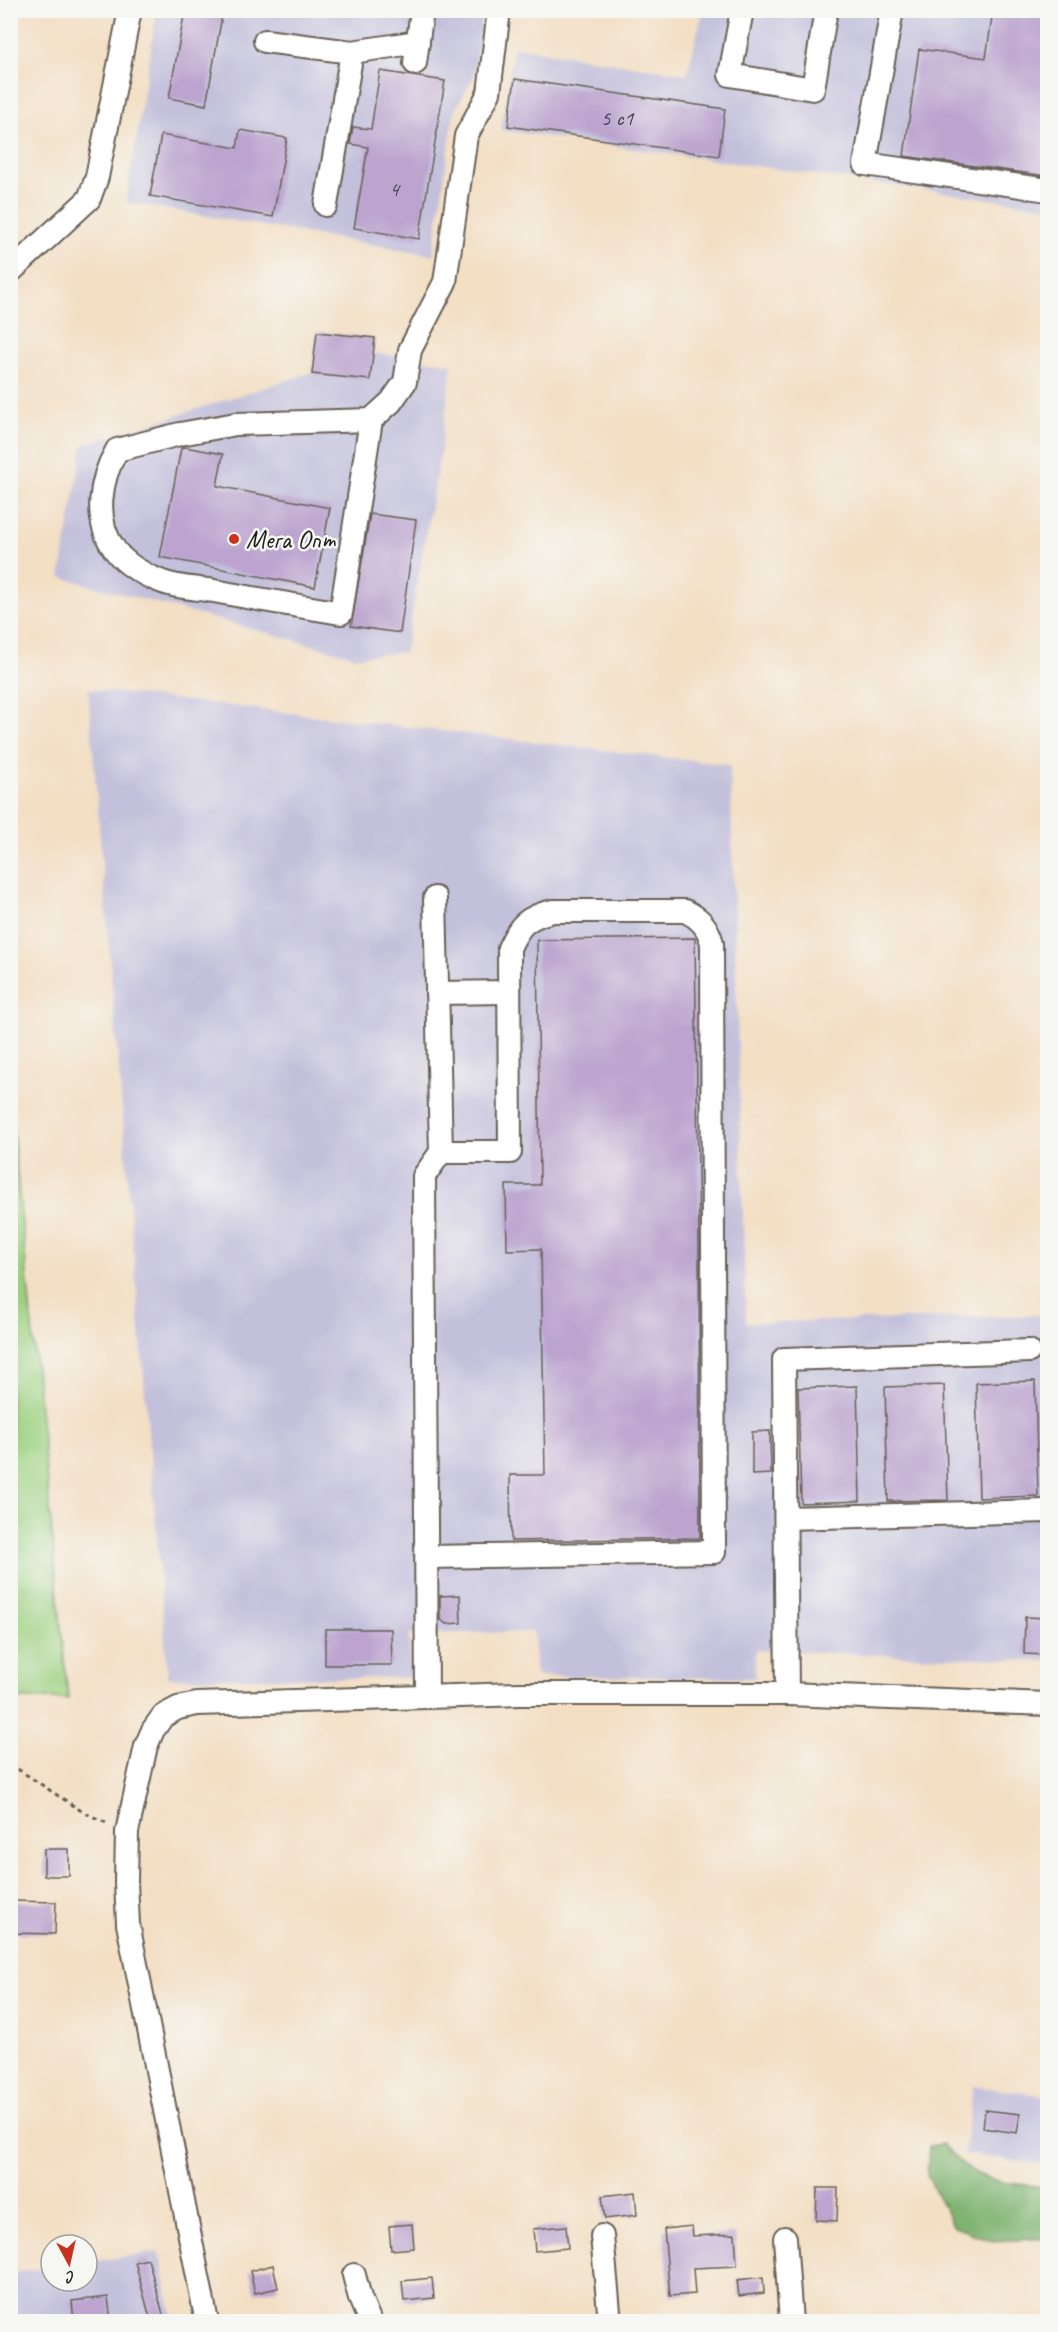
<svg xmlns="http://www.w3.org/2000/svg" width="1058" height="2332" viewBox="0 0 1058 2332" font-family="Caveat,sans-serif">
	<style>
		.industrial { fill: #c3c0db }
		.green { fill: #9dd181; stroke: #5c764e; stroke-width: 1.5 }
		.forest { fill: #7eb36f; stroke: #4d6846; stroke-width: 1.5 }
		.building { fill: #bca4cf }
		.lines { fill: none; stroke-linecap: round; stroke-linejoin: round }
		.minor-casing { stroke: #676057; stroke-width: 26 }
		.path { stroke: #676057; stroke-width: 3; stroke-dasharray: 4.5 4.5; stroke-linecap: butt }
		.minor { stroke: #fff; stroke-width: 22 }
		.poi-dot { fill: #c8321e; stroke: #f6f6f2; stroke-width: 2 }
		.labels { text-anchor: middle; stroke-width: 5; stroke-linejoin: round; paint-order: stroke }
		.number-label { font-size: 22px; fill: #443e49 }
		.poi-label { font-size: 26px; fill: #1c1c1c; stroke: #f6f6f2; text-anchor: start }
	</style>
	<rect width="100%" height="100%" fill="#f6f6f2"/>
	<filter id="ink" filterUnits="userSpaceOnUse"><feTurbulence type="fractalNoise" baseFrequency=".0167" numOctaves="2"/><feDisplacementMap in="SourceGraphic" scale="12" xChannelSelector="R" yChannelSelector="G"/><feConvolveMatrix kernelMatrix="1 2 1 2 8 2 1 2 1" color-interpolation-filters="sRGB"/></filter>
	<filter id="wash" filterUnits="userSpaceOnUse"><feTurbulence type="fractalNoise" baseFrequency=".008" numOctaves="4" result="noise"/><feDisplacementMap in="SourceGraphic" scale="24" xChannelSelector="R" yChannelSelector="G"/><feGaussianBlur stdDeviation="1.35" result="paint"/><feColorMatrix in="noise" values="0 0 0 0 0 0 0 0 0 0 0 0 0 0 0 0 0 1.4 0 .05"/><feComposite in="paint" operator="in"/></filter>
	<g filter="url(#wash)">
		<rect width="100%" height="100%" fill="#f3dfc4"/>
		<g class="industrial">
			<polygon points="157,11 483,11 473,78 454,112 433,255 126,202"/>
			<polygon points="703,11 1047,11 1047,207 501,130 514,47 687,74"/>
			<polygon points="373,353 452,364 439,461 405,652 356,657 60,577 83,445"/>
			<polygon points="88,689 730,765 746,1323 1047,1315 1047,1661 755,1650 755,1678 535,1676 534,1632 409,1634 411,1678 168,1678"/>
			<polygon points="973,2086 1047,2096 1047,2165 964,2154"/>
			<polygon points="159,2252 173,2321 11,2321 10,2273 51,2268 51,2281 87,2281 87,2262"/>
		</g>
		<polygon class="green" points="10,1110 11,1110 68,1699 11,1699"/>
		<path class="forest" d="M943 2144C973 2183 1002 2183 1047 2187V2238L993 2241 954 2227 927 2175 929 2146Z"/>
		<g id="blocks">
			<g class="building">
				<polygon points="185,10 223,10 206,105 169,98"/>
				<polygon points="993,10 1047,10 1047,176 904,156 919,49 986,58"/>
				<polygon points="380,71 445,81 419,239 354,228 368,147 350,144 353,127 371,129"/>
				<polygon points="515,79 725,109 719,156 508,126"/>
				<polygon points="240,130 287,138 273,217 150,196 161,135 237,148"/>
				<polygon points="317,332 375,338 370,380 312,374"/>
				<polygon points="185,447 223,454 217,486 330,508 315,587 160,557 181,448"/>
				<polygon points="370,514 416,520 400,633 351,626"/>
				<polygon points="695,938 699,1245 700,1538 511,1541 510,1475 545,1475 541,1249 507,1250 506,1185 540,1185 537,940"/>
				<polygon points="1035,1381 1038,1496 979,1498 976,1383"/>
				<polygon points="944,1385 948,1500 888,1501 885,1387"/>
				<polygon points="857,1386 860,1501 801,1503 798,1388"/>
				<polygon points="770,1431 771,1474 752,1475 752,1432"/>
				<polygon points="460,1595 461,1623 446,1624 440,1619 440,1596"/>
				<polygon points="1025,1617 1047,1618 1047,1655 1024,1654"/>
				<polygon points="325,1629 391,1629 392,1665 325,1665"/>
				<rect x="44" y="1849" width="25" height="27"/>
				<polygon points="10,1901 56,1902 55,1934 10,1933"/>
				<polygon points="985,2110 1020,2114 1017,2133 983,2128"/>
				<polygon points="817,2188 838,2188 837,2221 816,2220"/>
				<polygon points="635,2192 637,2215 605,2219 602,2196"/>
				<polygon points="412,2224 414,2248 391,2250 389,2226"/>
				<polygon points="566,2226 568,2248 535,2251 533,2229"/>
				<polygon points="692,2226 693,2236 735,2234 737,2266 693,2268 695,2294 670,2296 664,2229"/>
				<polygon points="148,2259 165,2322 151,2322 135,2262"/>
				<polygon points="273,2265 278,2288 255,2293 250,2271"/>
				<polygon points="763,2277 764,2293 739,2296 737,2280"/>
				<polygon points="432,2278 434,2298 404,2301 402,2281"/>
				<polygon points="108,2297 111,2322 74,2322 72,2301"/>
			</g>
		</g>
	</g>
	<g filter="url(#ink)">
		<use href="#blocks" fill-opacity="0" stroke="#676057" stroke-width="1.5"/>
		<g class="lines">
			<g class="minor-casing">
				<g id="minor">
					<polyline points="742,10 730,75 813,89 826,10"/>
					<polyline points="892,10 865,164 1048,190"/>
					<polyline points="265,41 352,52 418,42"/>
					<polyline points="415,63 422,10"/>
					<polyline points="326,205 352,52"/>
					<polyline points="10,272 89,199 97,177 130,10"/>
					<path d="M371 420 341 613C299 606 256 599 214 591 197 588 176 588 160 581 144 575 125 564 115 550 93 521 100 479 117 450L180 434 236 424 371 420 391 402 405 382 410 350 445 282 466 136 489 93 499 10"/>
					<polyline points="437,993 509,992"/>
					<polyline points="786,1518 1048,1511"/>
					<path d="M427 1557 714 1552 712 943C708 927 700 918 685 911H553C527 917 520 924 509 948L510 1152H441"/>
					<polyline points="787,1694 784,1359 1029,1351"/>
					<polyline points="427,1697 424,1176 441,1152 435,898"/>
					<polyline points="602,2236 610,2322"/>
					<polyline points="785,2238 791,2322"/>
					<polyline points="354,2275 360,2298 370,2322"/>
					<polyline points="207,2322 128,1924 126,1882 127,1832 146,1746 153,1730 163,1716 178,1708 197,1704 521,1694 787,1694 1048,1704"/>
				</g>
			</g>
			<polyline class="path" points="10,1764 83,1812 109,1824"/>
			<use href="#minor" class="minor"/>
		</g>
	</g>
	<circle class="poi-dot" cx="234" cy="539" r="6"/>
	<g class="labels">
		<g class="number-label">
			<text x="617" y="125">5 с1</text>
			<text x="394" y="196">4</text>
		</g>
		<g class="poi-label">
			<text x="246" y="548">Мега Опт</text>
		</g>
	</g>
	<rect width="1058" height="2332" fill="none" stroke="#f6f6f2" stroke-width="36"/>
	<g transform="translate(69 2263) rotate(172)"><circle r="28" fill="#f6f6f2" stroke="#9f9f9c" stroke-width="1.5"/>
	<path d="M0-4.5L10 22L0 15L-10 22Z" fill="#c8321e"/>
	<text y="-9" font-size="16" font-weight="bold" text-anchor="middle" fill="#1c1c1c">С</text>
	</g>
</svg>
